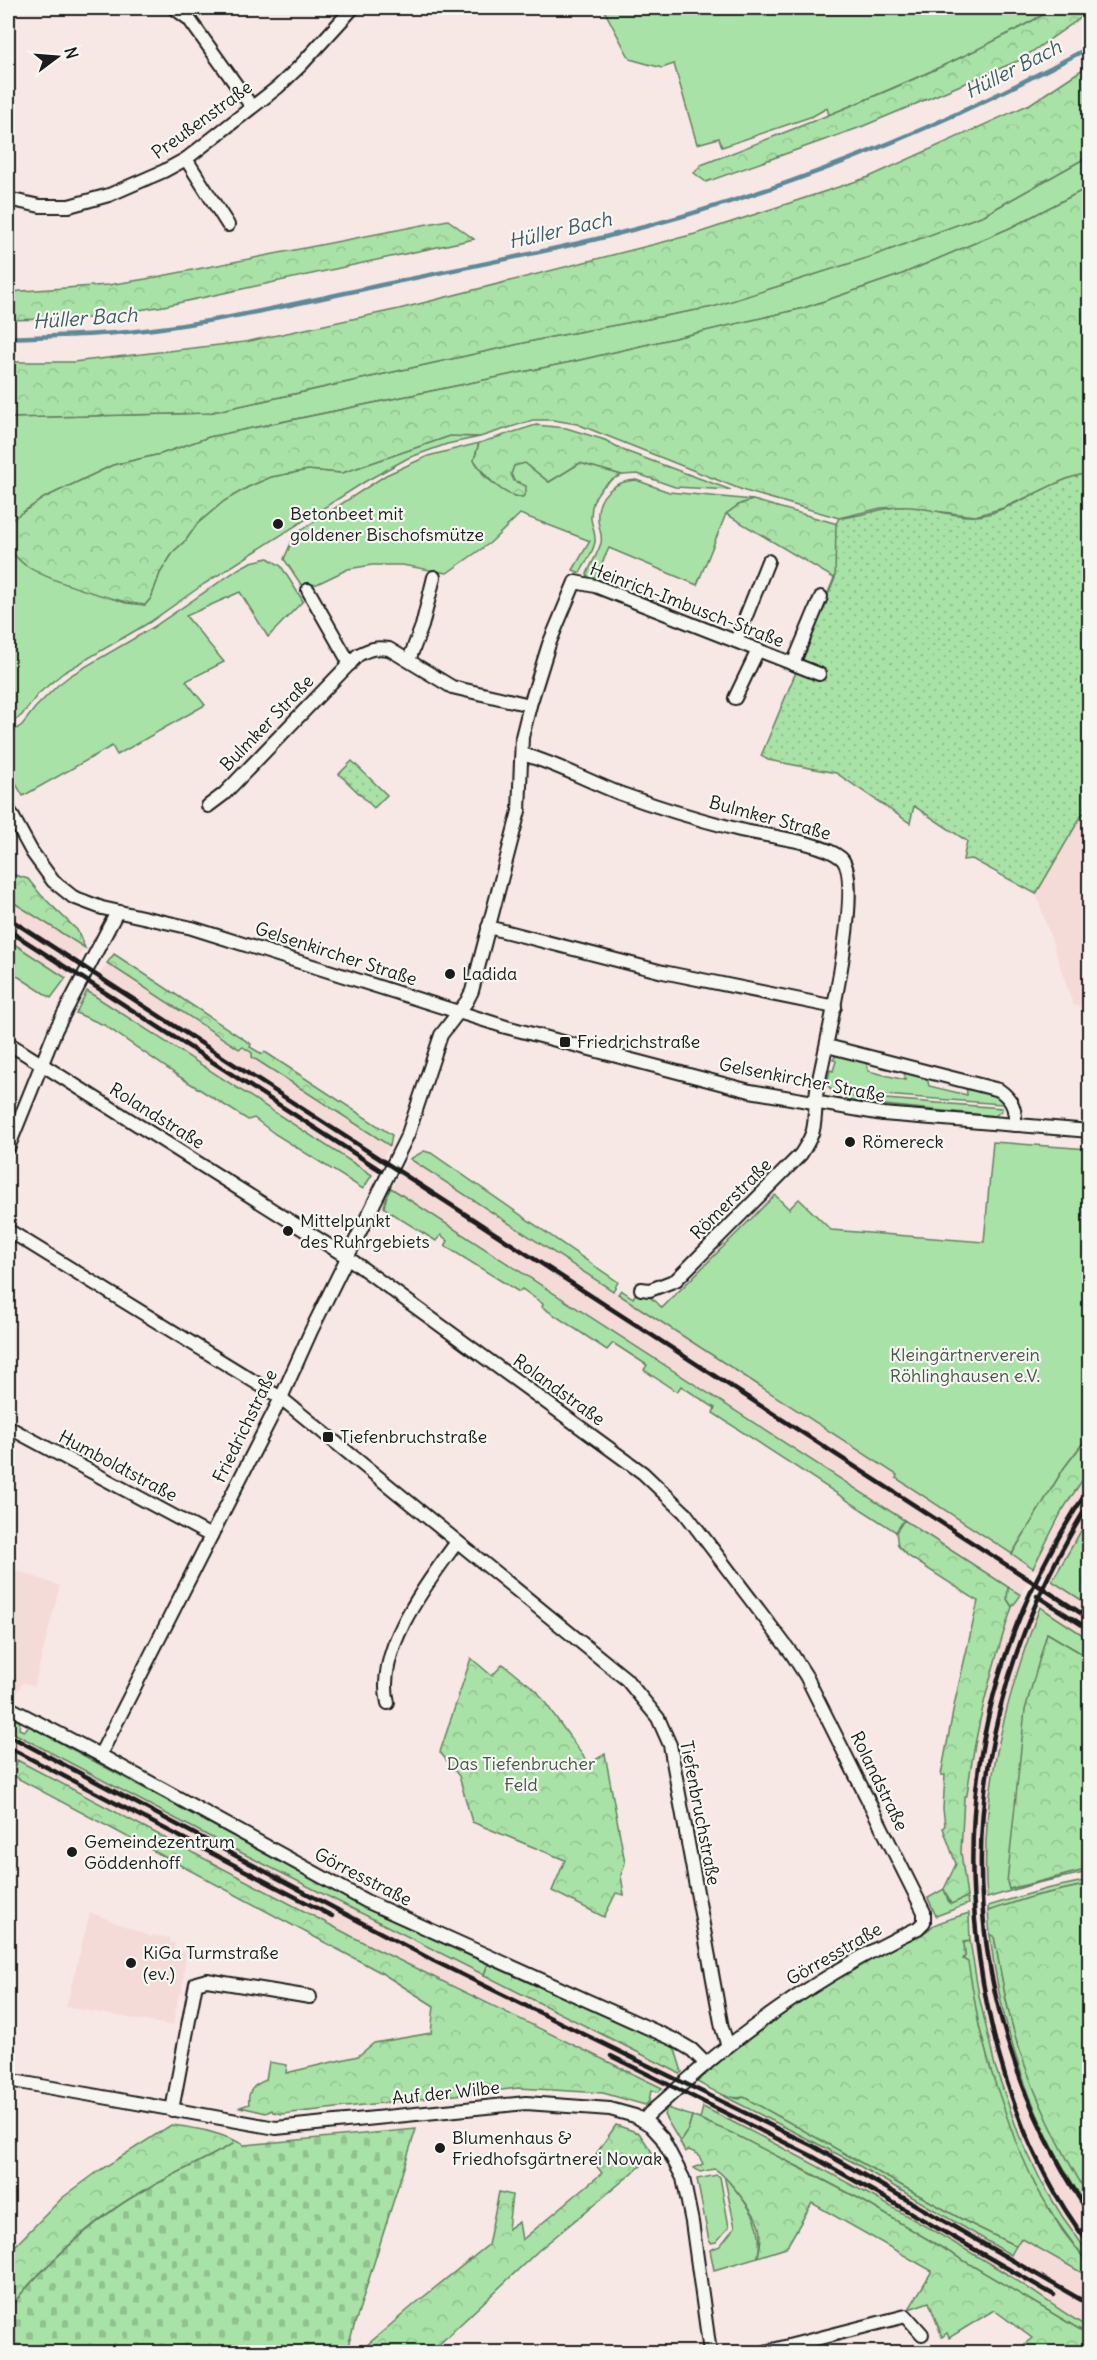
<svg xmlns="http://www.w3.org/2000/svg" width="1097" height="2360" viewBox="0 0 1097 2360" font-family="Delius,sans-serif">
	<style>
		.built { fill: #f5dbd8 }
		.green { fill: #a9e2a6; stroke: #627f61; stroke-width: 1.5 }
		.forest { fill: url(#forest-crowns); stroke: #627f61; stroke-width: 1.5 }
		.cemetery { fill: url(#cemetery-stones); stroke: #627f61; stroke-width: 1.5 }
		.park { fill: url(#park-dots); stroke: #627f61; stroke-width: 1.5 }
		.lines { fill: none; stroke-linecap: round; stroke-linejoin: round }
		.stream { stroke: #5d8998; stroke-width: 4.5 }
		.street-casing { stroke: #1c1c1c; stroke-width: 16 }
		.street { stroke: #f6f6f2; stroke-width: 12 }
		.rail { stroke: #1c1c1c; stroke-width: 4.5 }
		.poi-dot { fill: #1c1c1c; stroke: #f6f6f2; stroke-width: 2 }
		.labels { text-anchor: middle; stroke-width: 4.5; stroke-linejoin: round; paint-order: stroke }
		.street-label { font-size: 18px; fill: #1c1c1c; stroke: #f6f6f2 }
		.poi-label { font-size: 18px; fill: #1c1c1c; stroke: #f6f6f2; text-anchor: start }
		.park-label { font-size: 18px; fill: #465745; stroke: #f6f6f2 }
		.water-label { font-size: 20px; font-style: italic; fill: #425b64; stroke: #f6f6f2 }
	</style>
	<defs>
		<pattern id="forest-crowns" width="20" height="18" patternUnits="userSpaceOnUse" patternTransform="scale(1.5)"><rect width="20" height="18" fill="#a9e2a6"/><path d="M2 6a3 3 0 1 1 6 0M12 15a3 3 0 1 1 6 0" fill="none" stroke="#91c18e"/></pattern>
		<pattern id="cemetery-stones" width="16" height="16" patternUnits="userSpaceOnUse" patternTransform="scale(1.5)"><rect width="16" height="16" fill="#a9e2a6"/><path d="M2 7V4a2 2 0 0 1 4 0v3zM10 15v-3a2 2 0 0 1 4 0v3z" fill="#91c18e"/></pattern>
		<pattern id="park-dots" width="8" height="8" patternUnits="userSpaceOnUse" patternTransform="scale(1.5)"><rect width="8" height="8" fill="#a9e2a6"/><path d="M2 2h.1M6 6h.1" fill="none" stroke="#91c18e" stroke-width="1.8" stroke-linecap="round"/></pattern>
	</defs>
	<rect width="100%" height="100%" fill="#f8e8e5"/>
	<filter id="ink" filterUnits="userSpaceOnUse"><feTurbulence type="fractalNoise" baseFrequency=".0167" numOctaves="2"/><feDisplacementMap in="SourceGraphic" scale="12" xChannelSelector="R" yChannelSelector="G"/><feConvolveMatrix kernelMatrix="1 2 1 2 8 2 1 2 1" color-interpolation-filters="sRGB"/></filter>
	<g filter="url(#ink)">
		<g class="built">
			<polygon points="1083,813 1089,817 1089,1010 1073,1005 1036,894"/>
			<polygon points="8,899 85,948 66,978 8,940"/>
			<polygon points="107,963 239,1049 243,1047 390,1146 372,1175 87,991"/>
			<polygon points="408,1161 420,1165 795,1408 897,1476 896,1478 1032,1568 1062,1511 1089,1470 1089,1517 1052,1580 1089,1605 1089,1639 1040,1607 1052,1581 1033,1568 1021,1595 391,1188"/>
			<polygon points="8,1567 60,1586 34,1687 23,1682 12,1703 8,1700"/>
			<polygon points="1019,1598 1039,1612 1013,1688 999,1737 990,1798 987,1890 967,1897 961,1852 964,1796 982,1704 1000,1643 1012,1607"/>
			<polygon points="8,1730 216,1840 675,2071 670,2082 666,2080 662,2088 497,2009 374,1948 115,1812 8,1755"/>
			<polygon points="90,1912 152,1937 153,1935 170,1938 170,1942 175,1943 174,1950 186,1952 182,1994 179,1993 173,2026 66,2007"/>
			<polygon points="990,1935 998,1988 1013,2050 1035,2109 1062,2164 1089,2209 1089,2254 1062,2216 1042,2183 1019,2135 995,2066 979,1996 970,1941"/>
			<polygon points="720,2094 851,2161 1010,2254 1021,2238 1089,2277 1089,2328 1058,2310 999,2269 770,2141 708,2110 713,2100 716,2102"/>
		</g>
		<g class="green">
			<path d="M603 8H1055C983 50 906 83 829 115L827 108 813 116 722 147 719 138 697 144 674 64 662 68 630 59Z"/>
			<polygon points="1089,156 1089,187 1010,228 900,275 804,308 576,361 209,437 161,454 113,465 44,498 12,520 8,540 8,418 208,413 551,337 712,307 984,215"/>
			<polygon points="450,436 480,437 447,444 408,458 366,481 204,584 150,622 63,673 38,694 22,715 8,726 8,547 25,565 87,590 126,603 145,605 151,598 160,573 174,551 186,540 197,524 224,501 248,487 271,477 308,470 342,473"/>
			<path d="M479 443 474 460 485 477 514 497 519 482 514 481 511 474 514 465 525 463 549 482 580 463 622 475C603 482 590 497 591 519 592 526 596 535 595 542 593 553 585 564 580 573L573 570 590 541 520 514 490 543 447 573 402 565H372L348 569 317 584 302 586 284 559 295 534 386 475 428 456Z"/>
			<path d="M636 480 669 492 753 500 740 504 726 514 697 585 609 548 594 580 588 577 587 574C591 564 598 553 601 543 603 535 598 527 598 519 596 496 614 481 636 480Z"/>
			<polygon points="268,558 281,566 303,601 268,637 240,592 186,616 224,662 186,681 205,705 117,755 112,746 23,796 8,770 8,735 22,725 35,708 58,685 71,675 152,628 240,568 251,562"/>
			<polygon points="8,940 66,978 51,998 8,970"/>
			<polygon points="87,991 372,1175 363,1189 275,1134 254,1118 248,1120 180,1077 104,1025 76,1013"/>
			<path d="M838 1054 865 1058 868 1071 905 1080 904 1069 926 1074 929 1086 967 1095 966 1084C979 1088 1001 1088 1002 1104L832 1091 827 1084 830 1070 833 1071 836 1061 833 1059Z"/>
			<polygon points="846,1096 1002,1108 1002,1110 995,1116 843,1101"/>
			<path d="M993 1142 1089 1149V1435L1064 1468 1012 1554 896 1478 897 1475 618 1294 621 1290 633 1298 636 1293C647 1294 655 1299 662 1308L775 1195 789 1209 799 1199 831 1230 984 1242Z"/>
			<polygon points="424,1151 431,1153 618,1282 613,1291 410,1159"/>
			<polygon points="391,1188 904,1520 896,1532 713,1413 715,1408 681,1386 677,1392 644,1370 647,1365 613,1343 607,1350 542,1307 543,1304 522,1289 519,1292 445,1246 448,1241 441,1235 436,1241 389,1212 384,1207 387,1195"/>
			<polygon points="1089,1517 1089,1605 1052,1581"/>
			<polygon points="1008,1587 1021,1595 1012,1607 1007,1599"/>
			<path d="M1040 1607 1089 1639V1658L1047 1633 1009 1889 1089 1869V1872L1037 1883 987 1898C979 1799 1005 1698 1040 1607Z"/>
			<polygon points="8,1715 20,1722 19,1729 24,1731 29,1726 365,1908 488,1964 484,1975 216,1840 8,1730"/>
			<polygon points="1089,1880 1089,1884 1035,1896 988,1911 988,1906 1046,1889"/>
			<polygon points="944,1889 949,1903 967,1897 968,1904 936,1916 928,1898"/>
			<path d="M990 1935 994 1936 1006 2000 1018 2047 1055 2133 1089 2197V2209C1034 2128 1001 2032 990 1935Z"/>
			<path d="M970 1941 979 1996 995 2066 1019 2135 1042 2183 1062 2216 1089 2254V2265C1070 2239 1050 2214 1035 2185 998 2115 981 2035 963 1959L965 1956 964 1942Z"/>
			<polygon points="720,2094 739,2099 744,2097 965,2221 1016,2246 1011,2255 851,2161"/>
			<path d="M703 2107C803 2157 901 2211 997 2268 1029 2287 1058 2310 1089 2328V2335L858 2198 801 2168 700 2119Z"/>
			<polygon points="667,2108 692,2116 688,2130 680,2142 664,2115"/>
			<polygon points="717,2175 720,2177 729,2227 716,2242 711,2243 709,2241 697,2179"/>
			<path d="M724 2175C745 2204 765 2218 758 2257L714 2270 710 2250 720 2246 735 2227Z"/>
		</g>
		<g class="forest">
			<path d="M1055 8H1089V12L1020 60 861 127 706 182 694 173 701 165C822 118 943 73 1055 8Z"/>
			<polygon points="1089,65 1089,156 984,215 870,257 713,307 551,337 208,413 8,418 8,362 73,362 245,342 399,309 695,234 869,177 1030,104"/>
			<path d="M1089 187V473L1067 479 1003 508 975 516 902 507 881 508 839 518 745 491 577 424 553 420H533L480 437 450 436 342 473 308 470 271 477 248 487 224 501 197 524 186 540 174 551 160 573 151 598 145 605C118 602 44 580 24 564 18 560 13 553 8 547L11 520 44 498 113 465 161 454 209 437 576 361 804 308 900 275 1010 228Z"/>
			<polygon points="448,220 474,239 164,306 89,318 8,320 8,292 108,285 146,279"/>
			<path d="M536 425 566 428 605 440 625 451 731 490 675 487 638 474 622 475 580 463 549 482 525 463 514 466 511 474 514 481 526 486V492L523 497C502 497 485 476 474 460L479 443Z"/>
			<polygon points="753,500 841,525 852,536 812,632 834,578 726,514 740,504"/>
			<polygon points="8,873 28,879 41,895 77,930 85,948 8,899"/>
			<polygon points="114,954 251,1044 250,1047 262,1054 265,1052 392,1135 390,1146 252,1057 252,1053 243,1047 239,1049 107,963"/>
			<polygon points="1089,1435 1089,1470 1062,1511 1033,1568 1012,1554 1064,1468"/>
			<path d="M904 1520 1008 1587 1007 1599 1012 1607C991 1669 975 1730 967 1795L964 1797 961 1852 967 1897 951 1904 944 1889 956 1864 943 1828 945 1825 943 1809 945 1775H941L955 1701 978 1601 908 1556 898 1546 896 1532Z"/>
			<polygon points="1047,1633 1089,1658 1089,1869 1009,1889 1007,1882 1025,1710"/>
			<polygon points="471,1658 492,1676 503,1664 537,1691 589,1764 605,1754 625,1863 621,1875 624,1895 616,1893 604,1917 552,1891 565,1860 472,1822 459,1776 440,1752"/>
			<path d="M17 1760 374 1948 662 2088 658 2092 651 2090 649 2102 645 2105 603 2093 519 2088 282 2114 273 2112 272 2110 266 2113 240 2107 249 2104C247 2090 254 2085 266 2080L269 2062 287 2065 286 2073 358 2056 374 2043 431 2033 434 2006 380 1972 17 1778 15 1775Z"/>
			<path d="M1089 1884H1090L1089 2197C1061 2151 1036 2100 1019 2048 1007 2012 1001 1973 994 1936L990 1935 988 1911 1035 1896Z"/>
			<path d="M969 1913 970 1941 964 1942 965 1956 963 1959 968 1962 979 2026 991 2071 1015 2140 1035 2185 1062 2230 1089 2265V2277L1021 2238 1016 2246 965 2221 744 2097C729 2101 711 2089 697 2082 763 2021 842 1971 923 1933 928 1931 930 1928 934 1925 944 1920 957 1917 969 1913Z"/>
			<polygon points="488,1964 536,1986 540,1983 674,2046 682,2072 679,2074 675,2071 484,1975"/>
			<path d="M692 2116 732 2133 858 2198 1089 2335V2352H1015L1032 2338 994 2310 949 2338 947 2333 942 2337 929 2302 909 2309 932 2271 812 2203 786 2248 758 2257C760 2246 763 2234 759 2224 754 2212 724 2172 714 2169L700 2172 694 2168 703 2164 698 2154 689 2150 685 2152 680 2142 688 2130Z"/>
			<path d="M171 2125C193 2127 213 2131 234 2140V2144C200 2162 164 2179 131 2198 91 2222 37 2272 8 2310V2255L15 2246 62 2198 100 2170Z"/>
			<polygon points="616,2125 639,2133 654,2155 539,2250 431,2352 359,2352 416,2303 488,2245 499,2192 512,2195 508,2229 519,2222 522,2240 602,2173 592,2160"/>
		</g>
		<path class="cemetery" d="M416 2129 346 2352H8V2310C37 2272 91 2223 131 2198 164 2179 200 2162 233 2144L234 2140 244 2145Z"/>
		<g class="park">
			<path d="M1089 473V817L1083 813 1036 894 972 859 963 860 967 841 914 806 910 823 836 773 768 760 761 756 835 578 836 524 839 518C863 517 885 505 911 507 936 509 963 521 988 514 1023 504 1053 479 1089 473Z"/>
			<polygon points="352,761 387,795 374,808 339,774"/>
		</g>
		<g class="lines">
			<path class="stream" d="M8 338C43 336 79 336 115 333 213 325 310 300 405 280 472 266 539 253 605 237 773 196 937 130 1090 47"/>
			<g class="street-casing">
				<g id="street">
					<polyline points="174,8 189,19 252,107"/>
					<polyline points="186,159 228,225"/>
					<polyline points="8,199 40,206 69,206 109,195 164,171 186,159 278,87 301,65 353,8"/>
					<polyline points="308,590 350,664"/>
					<polyline points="736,641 768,561"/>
					<polyline points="409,660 422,626 434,577"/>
					<polyline points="793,664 821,597"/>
					<polyline points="735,698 758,650"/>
					<path d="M522 754C555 763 586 780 619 793 657 807 697 819 736 829 763 836 821 841 841 858 866 880 824 1053 817 1089 815 1103 816 1117 813 1130 811 1139 805 1147 801 1154L676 1280 650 1290 641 1289"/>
					<path d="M208 806 224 794 358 655C369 649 376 647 389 649L452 687 530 705"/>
					<polyline points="8,808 32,852 53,881 73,897 102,908 192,928 506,1027 750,1091 883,1114 1090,1131"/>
					<polyline points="488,927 663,972 835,1007"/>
					<path d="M8 1043 347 1257 643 1473 685 1513 792 1654 806 1676 924 1912V1922L918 1928C848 1961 784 2002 723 2050 698 2070 674 2092 650 2113L644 2120"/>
					<path d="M827 1046 999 1090C1012 1099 1016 1109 1015 1125"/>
					<polyline points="8,1148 56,1029 117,912"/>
					<polyline points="8,1230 281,1398 626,1679 658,1718 670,1745 722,2028 728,2046"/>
					<polyline points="8,1427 211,1536"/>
					<path d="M388 1703C375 1650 427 1583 457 1542"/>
					<polyline points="10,1708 100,1755 366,1901 675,2040 692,2050 706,2064"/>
					<polyline points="100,1755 281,1398 311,1331 408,1134 441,1035 467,1001 472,991 519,811 522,737 530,705 549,644 575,582 595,586 819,674"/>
					<polyline points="8,2080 276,2128 526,2103 610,2109 635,2116 650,2125 662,2138 683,2178 692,2222 710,2352"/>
					<polyline points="172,2110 196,1983 207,1980 310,1997"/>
					<polyline points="765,2352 906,2316 922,2334"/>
				</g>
			</g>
			<use href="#street" class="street"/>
			<g class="rail">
				<polyline points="8,918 1090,1619"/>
				<polyline points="8,930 380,1170"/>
				<path d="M1090 1487C978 1652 948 1830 991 2023 1009 2104 1039 2179 1090 2245"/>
				<path d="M1090 1502C947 1727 942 1991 1090 2215"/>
				<polyline points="1037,1596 1090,1630"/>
				<polyline points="8,1735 434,1961 813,2146 1090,2305"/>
				<polyline points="8,1747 332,1916"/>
				<polyline points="611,2056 810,2155 1054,2295"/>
				<polyline points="1086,2314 1090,2315"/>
			</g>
		</g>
	</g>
	<g class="poi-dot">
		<circle cx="278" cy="524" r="6"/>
		<circle cx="450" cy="974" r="6"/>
		<rect x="559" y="1036" width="12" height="12" rx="3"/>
		<circle cx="850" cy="1142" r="6"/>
		<circle cx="288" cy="1231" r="6"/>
		<rect x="322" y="1431" width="12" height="12" rx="3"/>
		<circle cx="72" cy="1852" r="6"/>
		<circle cx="131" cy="1963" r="6"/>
		<circle cx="440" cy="2148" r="6"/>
	</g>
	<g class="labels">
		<g class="street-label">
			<text transform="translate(202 120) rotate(-36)" y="6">Preußenstraße</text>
			<text transform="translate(687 605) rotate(21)" y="6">Heinrich-Imbusch-Straße</text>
			<text transform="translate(267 723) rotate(-46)" y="6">Bulmker Straße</text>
			<text transform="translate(770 818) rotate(15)" y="6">Bulmker Straße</text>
			<text transform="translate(336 954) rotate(18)" y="6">Gelsenkircher Straße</text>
			<text transform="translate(802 1080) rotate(11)" y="6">Gelsenkircher Straße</text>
			<text transform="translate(157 1116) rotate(32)" y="6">Rolandstraße</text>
			<text transform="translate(731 1199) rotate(-45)" y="6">Römerstraße</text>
			<text transform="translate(559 1390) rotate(36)" y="6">Rolandstraße</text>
			<text transform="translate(245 1426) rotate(-64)" y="6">Friedrichstraße</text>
			<text transform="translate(118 1466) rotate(28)" y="6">Humboldtstraße</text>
			<text transform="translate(879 1781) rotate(64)" y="6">Rolandstraße</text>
			<text transform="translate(700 1813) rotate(79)" y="6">Tiefenbruchstraße</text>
			<text transform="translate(363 1877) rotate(27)" y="6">Görresstraße</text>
			<text transform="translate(834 1954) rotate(-30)" y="6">Görresstraße</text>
			<text transform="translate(446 2093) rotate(-6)" y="6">Auf der Wilbe</text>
		</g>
		<g class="poi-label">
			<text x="290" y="520">Betonbeet mit<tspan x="290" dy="21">goldener Bischofsmütze</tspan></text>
			<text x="462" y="980">Ladida</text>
			<text x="577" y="1048">Friedrichstraße</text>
			<text x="862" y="1148">Römereck</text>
			<text x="300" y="1227">Mittelpunkt<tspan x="300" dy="21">des Ruhrgebiets</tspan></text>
			<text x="340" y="1443">Tiefenbruchstraße</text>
			<text x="84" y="1848">Gemeindezentrum<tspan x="84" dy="21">Göddenhoff</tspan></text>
			<text x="143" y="1959">KiGa Turmstraße<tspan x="143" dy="21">(ev.)</tspan></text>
			<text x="452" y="2144">Blumenhaus &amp;<tspan x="452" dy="21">Friedhofsgärtnerei Nowak</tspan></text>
		</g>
		<g class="park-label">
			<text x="965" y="1361">Kleingärtnerverein<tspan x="965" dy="21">Röhlinghausen e.V.</tspan></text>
			<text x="521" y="1770">Das Tiefenbrucher<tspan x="521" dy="21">Feld</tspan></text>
		</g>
		<g class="water-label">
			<text transform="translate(1013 69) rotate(-27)" y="7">Hüller Bach</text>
			<text transform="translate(560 230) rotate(-13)" y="7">Hüller Bach</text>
			<text transform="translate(85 318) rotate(-4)" y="7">Hüller Bach</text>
		</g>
	</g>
	<rect width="1097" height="2360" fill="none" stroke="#f6f6f2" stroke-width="30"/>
	<rect x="15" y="15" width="1067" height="2330" fill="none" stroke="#1c1c1c" stroke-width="2" filter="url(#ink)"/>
	<g transform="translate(57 57) rotate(74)" stroke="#f6f6f2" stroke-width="4.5" paint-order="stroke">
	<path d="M0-4.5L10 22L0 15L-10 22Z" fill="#1c1c1c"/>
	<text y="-9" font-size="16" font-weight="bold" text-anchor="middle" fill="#1c1c1c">N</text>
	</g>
</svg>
